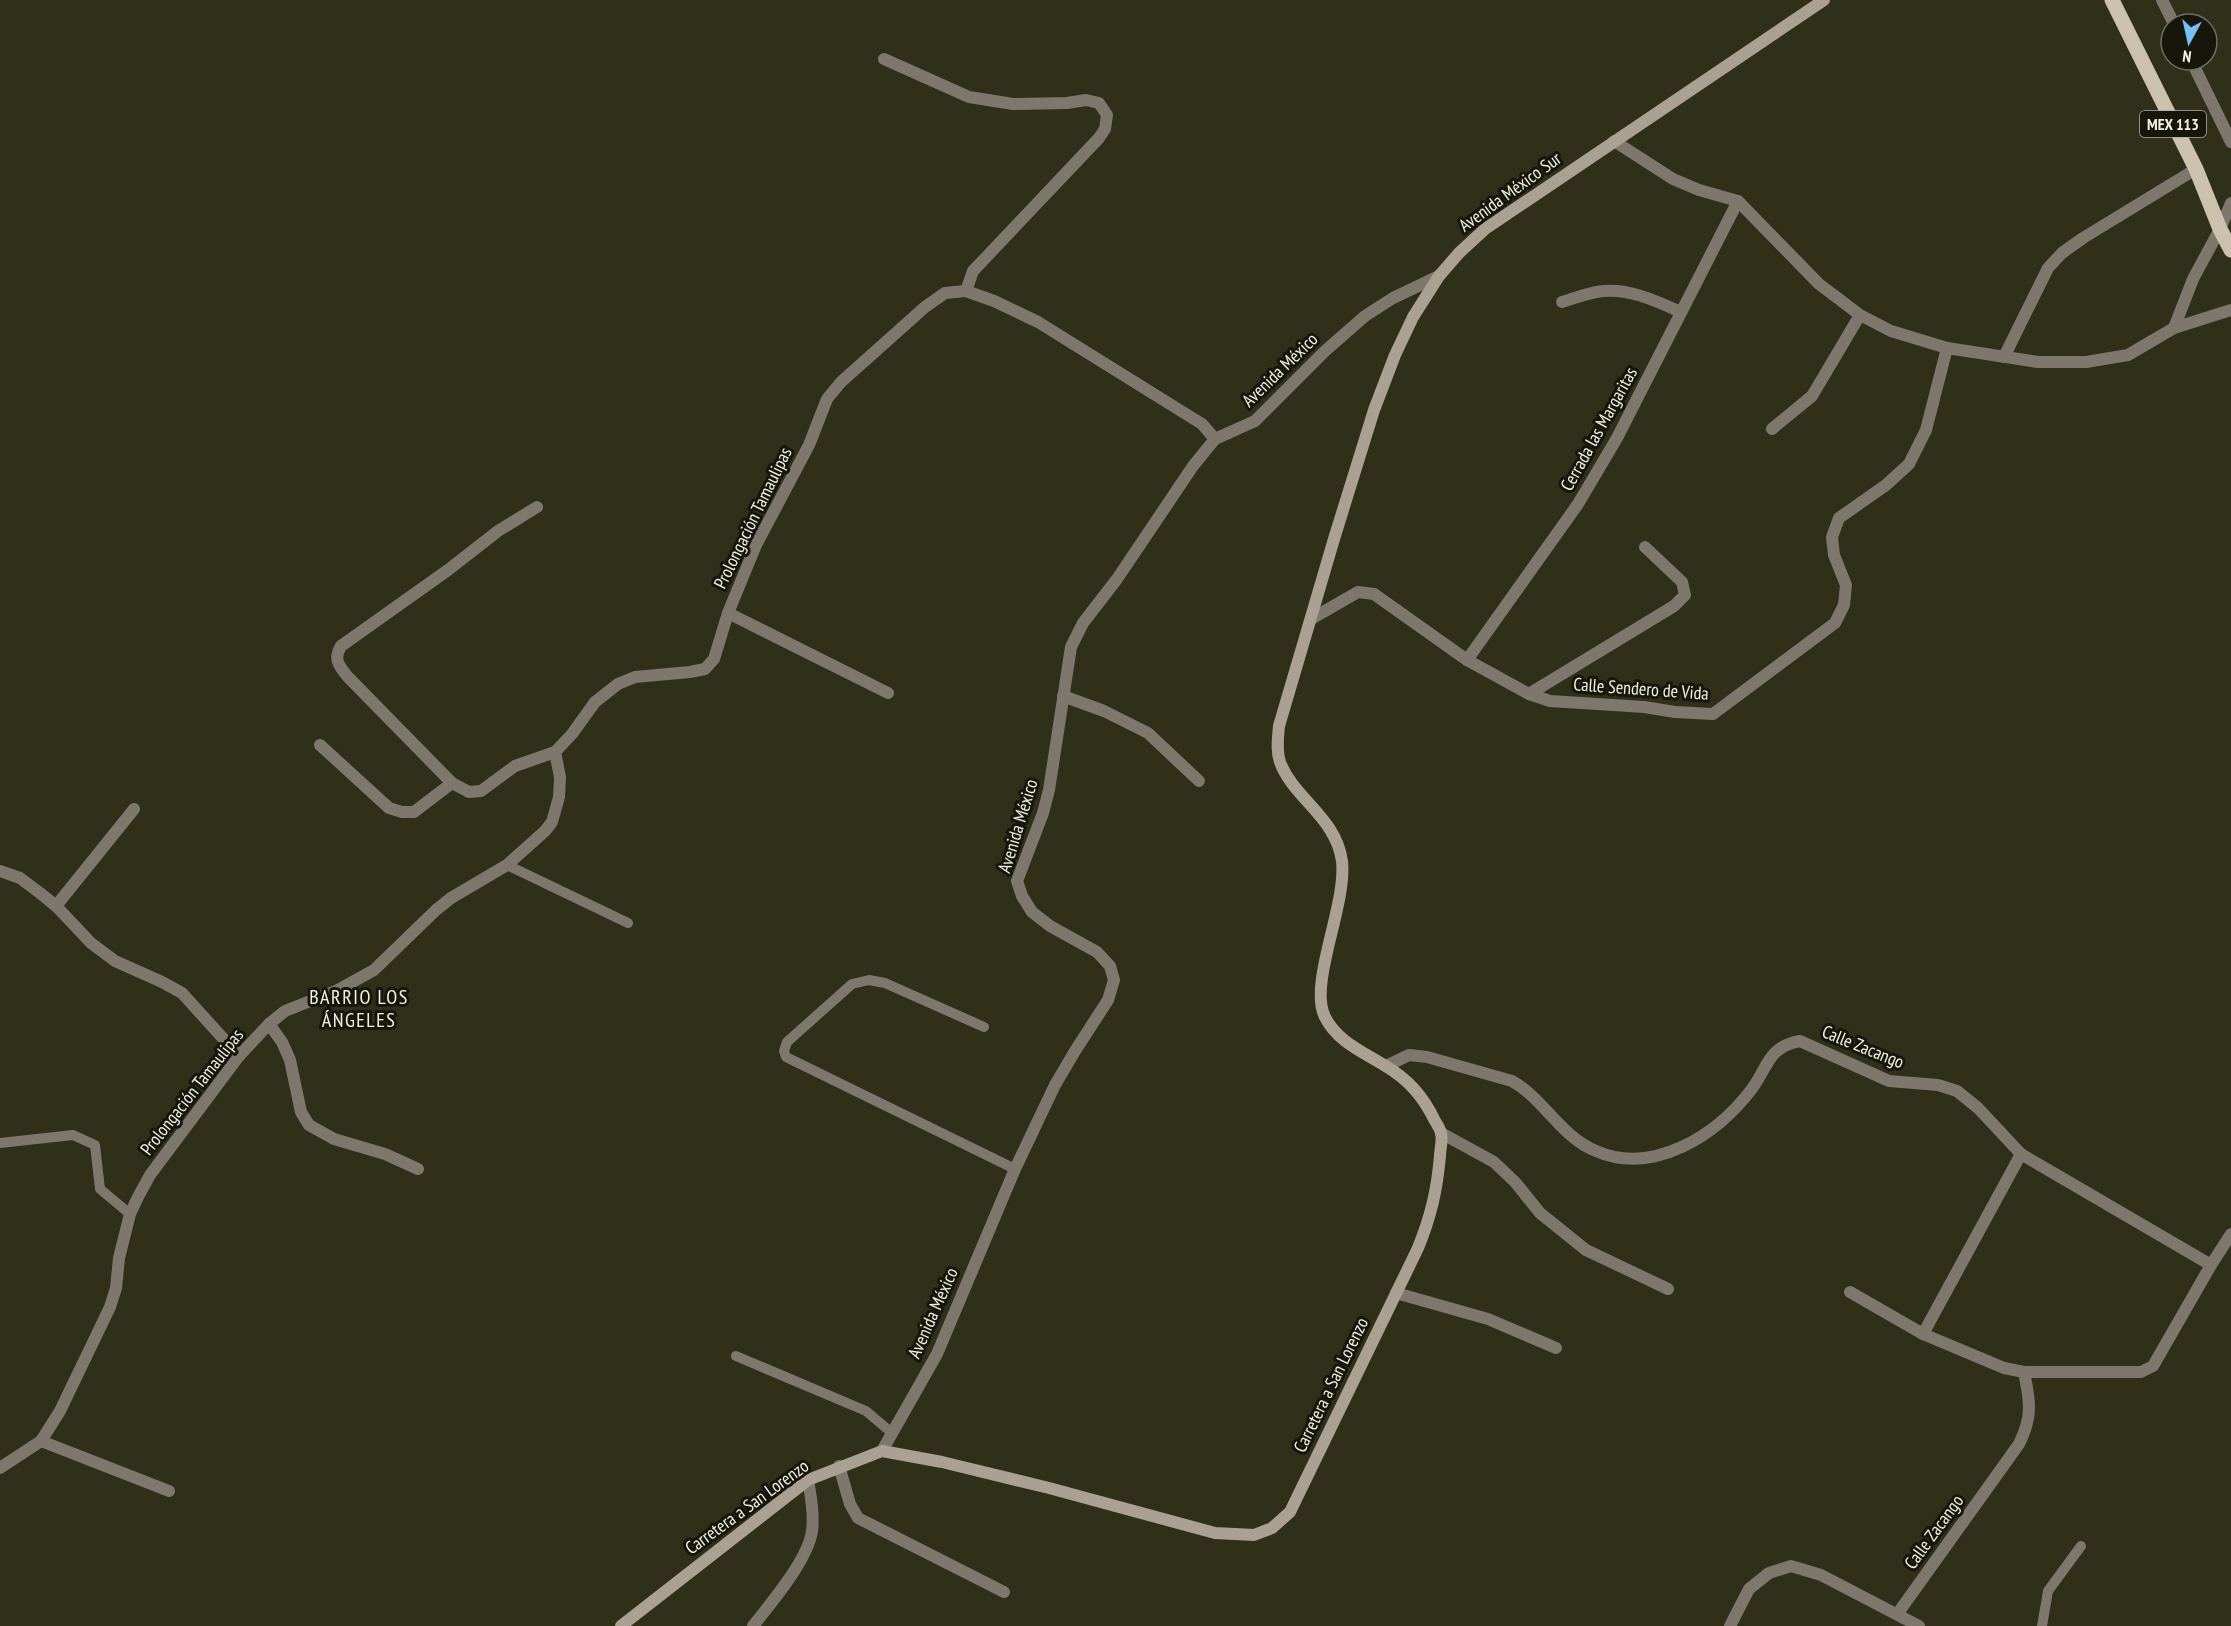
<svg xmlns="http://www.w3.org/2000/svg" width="2231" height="1626" viewBox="0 0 2231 1626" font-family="'PT Sans Narrow',sans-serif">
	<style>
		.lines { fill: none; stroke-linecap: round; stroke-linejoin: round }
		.lane { stroke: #7d776e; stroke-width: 10 }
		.street { stroke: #7d776e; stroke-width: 12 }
		.secondary { stroke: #aaa192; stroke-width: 12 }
		.primary { stroke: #ccc1ad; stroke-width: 15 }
		.labels { text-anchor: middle; stroke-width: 6; stroke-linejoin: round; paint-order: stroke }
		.shield { fill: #16160d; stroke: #afb0a4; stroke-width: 1.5 }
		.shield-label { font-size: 16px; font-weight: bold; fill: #f1f2e4 }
		.street-label { font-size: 18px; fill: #f1f2e4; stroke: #16160d }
		.neighbourhood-label { font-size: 20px; letter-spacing: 1.5px; fill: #f1f2e4; stroke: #16160d }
	</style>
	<rect width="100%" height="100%" fill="#2f2f1a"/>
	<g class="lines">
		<g class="lane">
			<polyline points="507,865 628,923"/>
			<polyline points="984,1027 885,983 869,980 852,984 787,1042 784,1051 786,1057 1015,1169"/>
			<polyline points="0,1143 73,1135 95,1145 100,1189 130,1214"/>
			<polyline points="736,1356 866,1411 892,1433"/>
			<polyline points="2042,1626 2048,1591 2081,1546"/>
		</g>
		<g class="street">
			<polyline points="2162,0 2174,24"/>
			<polyline points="884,59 969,97 1013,104 1067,103 1086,100 1099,103 1107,115 1105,129 1099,138 973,271 966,291"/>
			<polyline points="2191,60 2231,142"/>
			<polyline points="1614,141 1673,179 1699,190 1738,201 1819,284 1860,315 1891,331 1947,348 2038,362 2086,362 2128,355 2174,328 2231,310"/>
			<path d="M1562 302C1575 298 1590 292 1604 291 1631 289 1656 301 1681 312"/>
			<polyline points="2174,328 2193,279 2220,229 2231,203"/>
			<polyline points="2004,357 2048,268 2062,253 2083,238 2196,169"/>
			<polyline points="1772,429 1812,396 1860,315"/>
			<path d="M537 507 498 531 448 570 341 646C333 659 339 666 348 677L452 783 469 792 481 791 515 766 555 752"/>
			<polyline points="728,613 888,693"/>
			<polyline points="1311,619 1358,592 1374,594 1467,660 1529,694 1550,701 1644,707 1675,712 1713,714 1835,623 1844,605 1846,585 1834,555 1832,537 1839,518 1886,485 1909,464 1926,430 1947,348"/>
			<polyline points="1467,660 1578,504 1617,438 1738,201"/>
			<polyline points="1529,694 1674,606 1685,595 1682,582 1645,547"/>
			<polyline points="1063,696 1104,711 1148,733 1199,781"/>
			<polyline points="320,745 389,808 402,812 414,812 452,783"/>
			<polyline points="0,871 20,878 40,893 56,906 91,943 115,961 162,982 182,993 239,1056"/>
			<polyline points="56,906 134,809"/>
			<polyline points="269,1024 282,1042 290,1060 301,1112 309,1125 334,1139 385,1154 418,1169"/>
			<path d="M1386 1066 1409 1055 1427 1057 1512 1081C1544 1099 1561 1137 1596 1151 1653 1176 1717 1135 1751 1090 1768 1068 1767 1047 1800 1041L1889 1081 1938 1085 1957 1091 1978 1108 2021 1154 2211 1265"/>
			<polyline points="1441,1133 1494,1162 1515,1182 1540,1213 1586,1250 1668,1289"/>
			<path d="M1850 1292 1923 1334 2004 1368 2024 1372C2030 1401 2033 1416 2019 1444L1898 1613"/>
			<polyline points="1396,1293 1488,1319 1556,1348"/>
			<polyline points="1923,1334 2021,1154"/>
			<polyline points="2024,1372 2141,1372 2153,1366 2211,1265 2231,1234"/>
			<polyline points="41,1441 169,1491"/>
			<polyline points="882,1451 937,1354 1015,1169 1055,1085 1075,1051 1108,1000 1114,980 1110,966 1097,952 1050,926 1032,912 1022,896 1017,881 1043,813 1049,790 1071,647 1083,623 1117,579 1193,466 1215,439 1255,421 1325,351 1365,316 1393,298 1439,276"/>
			<polyline points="839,1466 850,1504 858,1518 1004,1592"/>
			<polyline points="0,1468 41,1441 60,1411 110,1307 116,1288 119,1258 130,1214 138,1197 150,1175 239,1056 269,1024 285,1011 338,990 374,970 436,910 451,898 507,865 545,831 552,822 559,797 560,777 555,752 572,734 595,702 618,684 635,677 690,672 705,669 714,659 728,613 756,545 809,445 827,399 841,382 925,307 945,293 966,291 994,301 1038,322 1202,424 1215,439"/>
			<path d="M753 1626C771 1603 808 1560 812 1531 814 1514 811 1497 808 1480"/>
			<polyline points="1730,1626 1749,1589 1769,1573 1791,1566 1821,1575 1919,1626"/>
		</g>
		<path class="secondary" d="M621 1626 808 1480 882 1451 942 1462 1049 1488 1215 1533 1254 1535 1272 1528 1290 1512 1418 1248C1431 1216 1437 1190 1440 1156 1440 1149 1443 1139 1441 1133 1440 1129 1437 1124 1435 1121 1423 1096 1408 1079 1384 1065 1361 1051 1337 1041 1325 1017 1308 984 1347 905 1342 861 1336 817 1293 798 1280 762 1276 750 1278 738 1279 726L1334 539 1374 410 1395 355 1413 317 1439 276 1459 253 1485 229 1824 0"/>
		<polyline class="primary" points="2112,0 2196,169 2220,229 2231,250"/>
	</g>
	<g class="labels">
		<rect class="shield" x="2140" y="111" width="66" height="26" rx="4.5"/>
		<g class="shield-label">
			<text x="2173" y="130">MEX 113</text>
		</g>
		<g class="street-label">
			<text transform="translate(1510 192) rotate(-36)" y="6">Avenida México Sur</text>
			<text transform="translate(1280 370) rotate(-44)" y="6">Avenida México</text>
			<text transform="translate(1599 429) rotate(-61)" y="6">Cerrada las Margaritas</text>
			<text transform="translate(753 518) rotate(-64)" y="6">Prolongación Tamaulipas</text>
			<text transform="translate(1641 689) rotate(4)" y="6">Calle Sendero de Vida</text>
			<text transform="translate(1018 826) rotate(-73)" y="6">Avenida México</text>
			<text transform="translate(1863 1047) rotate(22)" y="6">Calle Zacango</text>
			<text transform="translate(192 1092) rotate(-52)" y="6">Prolongación Tamaulipas</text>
			<text transform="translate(933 1313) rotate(-66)" y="6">Avenida México</text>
			<text transform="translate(1331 1385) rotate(-64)" y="6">Carretera a San Lorenzo</text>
			<text transform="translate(747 1507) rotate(-36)" y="6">Carretera a San Lorenzo</text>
			<text transform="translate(1934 1532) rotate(-54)" y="6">Calle Zacango</text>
		</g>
		<g class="neighbourhood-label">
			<text x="359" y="1004">BARRIO LOS<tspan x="359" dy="23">ÁNGELES</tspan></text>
		</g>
	</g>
	<g transform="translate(2189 42) rotate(188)"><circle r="28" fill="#16160d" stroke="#6e6e63" stroke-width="1.5"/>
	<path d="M0-4.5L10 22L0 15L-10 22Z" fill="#77bff7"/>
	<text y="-9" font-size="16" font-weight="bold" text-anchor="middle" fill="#f1f2e4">N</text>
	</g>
</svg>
